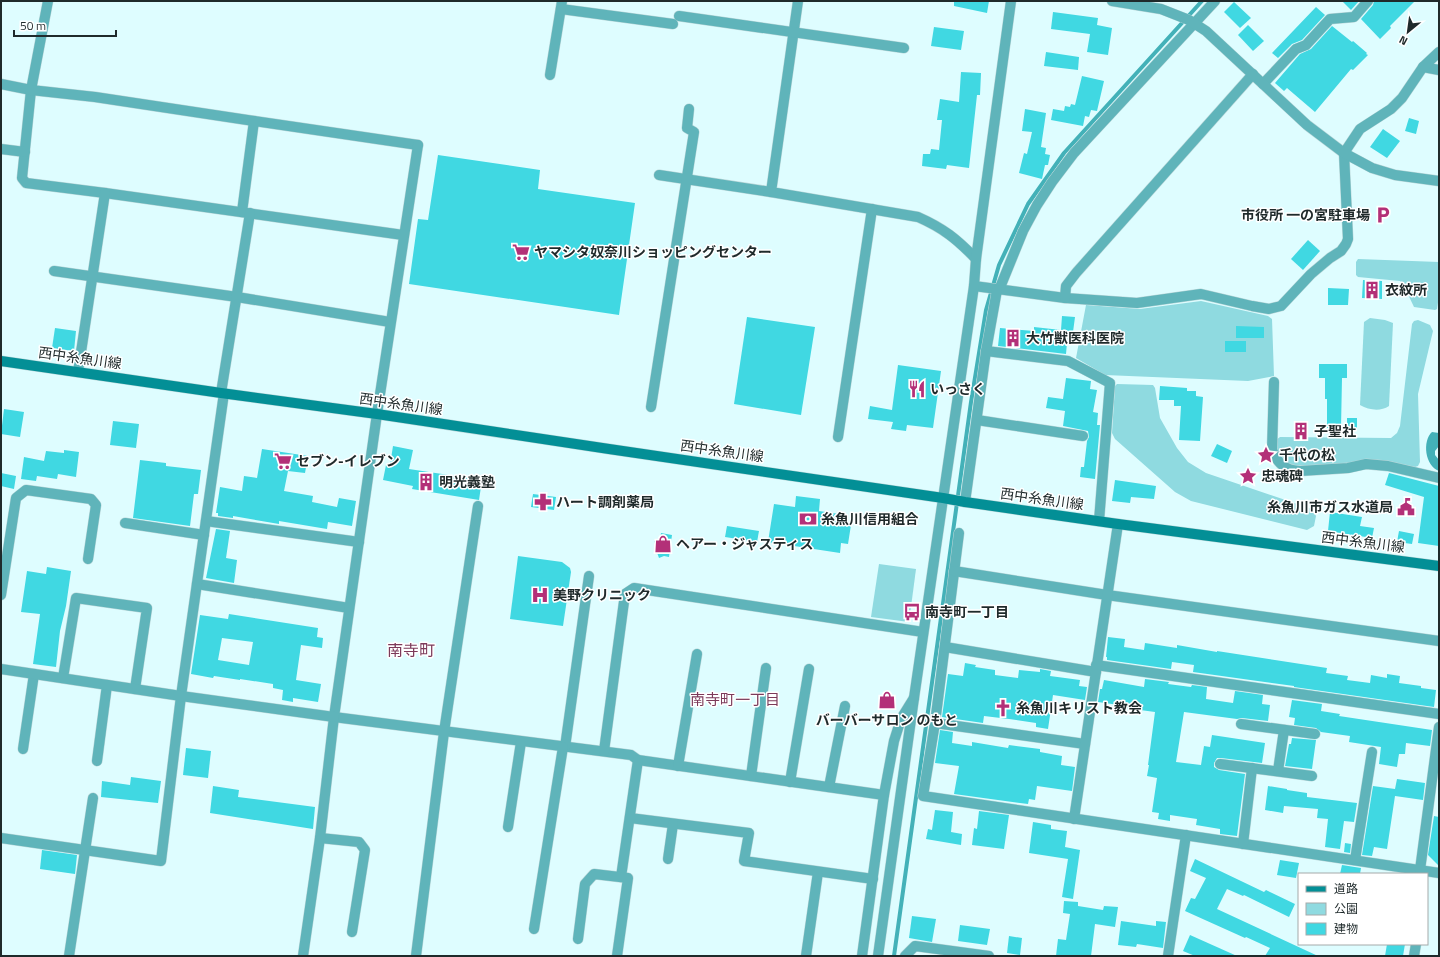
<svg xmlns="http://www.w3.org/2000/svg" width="1440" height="957" viewBox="0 0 1440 957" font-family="'Titillium Web','Noto Sans JP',sans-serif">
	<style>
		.green { fill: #8fdae0 }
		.water { fill: #43b1b8 }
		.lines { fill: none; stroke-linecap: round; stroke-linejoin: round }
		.stream { stroke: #43b1b8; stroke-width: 4 }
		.building { fill: #40d8e2; fill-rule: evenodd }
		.minor-casing { stroke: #bcd7d9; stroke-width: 11 }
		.tertiary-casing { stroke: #bcd7d9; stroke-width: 11 }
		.secondary-casing { stroke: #bcd7d9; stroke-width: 11 }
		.minor { stroke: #5fb4ba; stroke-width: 10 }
		.tertiary { stroke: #5fb4ba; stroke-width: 10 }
		.secondary { stroke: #038f96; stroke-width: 10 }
		.labels { text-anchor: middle; stroke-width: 3; stroke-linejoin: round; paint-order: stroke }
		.poi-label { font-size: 14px; font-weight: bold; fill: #1f2a2b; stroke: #fff; text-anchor: start }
		.street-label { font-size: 14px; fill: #1f2a2b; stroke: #fff }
		.neighbourhood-label { font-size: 15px; fill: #7c3a5a; stroke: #fff }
		.quarter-label { font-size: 16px; fill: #7c3a5a; stroke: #fff }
	</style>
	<rect width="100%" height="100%" fill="#defdff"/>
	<g class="green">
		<polygon points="1358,259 1439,262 1439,296 1437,309 1435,310 1414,307 1404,286 1400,281 1358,277 1356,275 1356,262"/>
		<polygon points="1201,301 1268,316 1272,319 1274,376 1248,381 1105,375 1076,358 1086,305 1140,309"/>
		<path d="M1370 318 1385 320 1393 323 1389 406C1380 412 1369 410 1360 405L1364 322Z"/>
		<polygon points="1418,320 1430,325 1433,331 1418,394 1420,462 1418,466 1415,467 1383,461 1345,465 1309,466 1292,465 1286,463 1278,451 1275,446 1276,440 1280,437 1391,438 1397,433 1400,426 1412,324 1414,321"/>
		<polygon points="1117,384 1153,385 1155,388 1160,418 1177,448 1188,462 1206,473 1312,509 1316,516 1314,526 1307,530 1191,501 1175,492 1115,439 1112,433 1115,386"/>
		<polygon points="879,564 916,569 909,622 871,617"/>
	</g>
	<path class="water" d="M1432 432 1439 433V446L1435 451V455L1439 460V471C1425 466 1422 441 1432 432Z"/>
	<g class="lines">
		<polyline class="stream" points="894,956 971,402 986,310 999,265 1028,204 1064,153 1202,1"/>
	</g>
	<g class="building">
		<polygon points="954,1 989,1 987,13 954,6"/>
		<polygon points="1342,1 1359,1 1351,10"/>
		<polygon points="1374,1 1415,1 1390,26 1391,28 1380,39 1361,19 1373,5"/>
		<polygon points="1234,2 1251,18 1240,28 1224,12"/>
		<polygon points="1316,7 1325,15 1302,40 1292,44 1278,58 1272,53"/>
		<polygon points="1053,12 1098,18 1097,25 1112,28 1108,55 1087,52 1090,34 1051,29"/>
		<polygon points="1248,25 1264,41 1253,51 1238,35"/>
		<polygon points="1332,26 1352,42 1353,41 1367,53 1366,54 1368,55 1353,70 1351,69 1315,112 1287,88 1284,91 1275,83 1300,54 1311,49"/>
		<polygon points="934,27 964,31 961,50 931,46"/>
		<polygon points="1046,52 1079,57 1078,70 1044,66"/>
		<polygon points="961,72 981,73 980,95 977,95 969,168 947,165 946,169 922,166 923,154 930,154 931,149 939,150 942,120 937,120 940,99 959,102"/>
		<polygon points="1082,76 1104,81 1097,111 1091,110 1089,117 1085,116 1083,126 1051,120 1053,109 1064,111 1065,106 1070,107 1071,104 1075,105"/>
		<polygon points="1025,109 1046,113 1041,147 1046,148 1045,154 1050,155 1048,165 1045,165 1042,179 1019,173 1024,153 1027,154 1032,132 1022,131"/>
		<polygon points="1409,118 1419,121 1416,134 1405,131"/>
		<polygon points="1383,129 1400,141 1387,158 1370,147"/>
		<polygon points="438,155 540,170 538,189 635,203 619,315 409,284 418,219 428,220"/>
		<polygon points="1308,240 1320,251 1303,270 1291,259"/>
		<polygon points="1363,280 1382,281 1382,299 1362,298"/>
		<polygon points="1328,288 1349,289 1348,305 1328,305"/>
		<polygon points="1062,316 1075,317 1073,332 1068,332 1066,354 998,346 1000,328 1034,331 1034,327 1061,330"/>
		<polygon points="747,317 815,327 801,415 734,404"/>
		<polygon points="1236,326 1264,327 1264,338 1236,338"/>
		<polygon points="55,328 76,331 74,351 52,348"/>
		<rect x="1225" y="341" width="21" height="11"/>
		<polygon points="1319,364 1347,364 1347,378 1342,378 1341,428 1327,428 1327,399 1325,399 1325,378 1319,378"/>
		<polygon points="898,365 941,371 933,428 907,425 906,431 891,429 893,422 868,419 870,406 892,410"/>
		<polygon points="1066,378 1091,381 1090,389 1097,390 1093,412 1098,413 1097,425 1100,425 1095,479 1080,477 1081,467 1084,467 1087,441 1089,437 1088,431 1063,426 1065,411 1046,408 1048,397 1063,399"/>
		<polygon points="1160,386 1187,388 1187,391 1196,391 1196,396 1203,397 1200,441 1179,440 1181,406 1174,406 1174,400 1159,400"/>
		<polygon points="4,409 24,412 20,437 1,434"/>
		<rect x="1347" y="418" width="10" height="11"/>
		<polygon points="113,421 139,424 136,448 110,445"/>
		<polygon points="1217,444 1232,451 1227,463 1211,456"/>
		<polygon points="393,446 413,450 409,469 482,480 479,500 412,489 413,486 383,480 386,465 390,465"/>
		<polygon points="262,449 308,456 305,473 288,471 284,491 313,496 312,502 337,507 339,498 356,501 352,526 328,522 327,529 279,521 279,524 233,516 233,518 218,516 218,513 216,513 220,487 242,491 244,476 257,478"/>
		<polygon points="64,450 79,452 76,477 58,474 57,479 37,476 36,481 21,479 24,457 44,461 46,451 64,453"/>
		<polygon points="140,460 166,463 166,466 201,470 198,494 194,494 190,526 133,518"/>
		<polygon points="1,473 16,476 14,489 1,486"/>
		<polygon points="1389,473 1439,486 1439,546 1418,543 1424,497 1385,485"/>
		<polygon points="1115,480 1156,486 1154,499 1131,497 1130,503 1112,501"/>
		<polygon points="533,494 556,497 554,510 531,507"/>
		<polygon points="796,496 820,499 819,511 846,515 844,524 851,525 848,544 841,543 840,553 768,542 774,504 795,507"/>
		<polygon points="1330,512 1362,517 1360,526 1374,528 1372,538 1328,531"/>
		<polygon points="727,526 759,531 757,542 725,537"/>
		<polygon points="216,529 230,531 226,558 237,560 234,583 206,578"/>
		<polygon points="1399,531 1414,534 1412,544 1397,542"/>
		<polygon points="661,533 672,535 669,557 664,556 659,558 655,547 656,547 654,541 660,539"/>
		<polygon points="518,556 562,562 570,568 571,572 563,626 510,619"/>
		<polygon points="47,567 71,571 66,606 60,631 56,667 33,664 40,614 21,612 27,571 46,574"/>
		<path d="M229 614 318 628 317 637 323 638 322 648 301 645 296 680 321 684 318 702 293 698V702L282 700 283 690 273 688V684L240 679V680L214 676 213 678 191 674 200 615 228 619ZM222 638 253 642 249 665 218 660Z"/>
		<polygon points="1108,637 1125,639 1124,647 1144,650 1145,643 1177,648 1177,645 1217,652 1217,651 1327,668 1326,673 1348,676 1347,680 1370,683 1371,675 1387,678 1387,674 1400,676 1399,683 1421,686 1421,688 1436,690 1434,707 1294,687 1294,686 1193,672 1194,665 1172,662 1171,669 1107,660 1107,657 1106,657"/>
		<polygon points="965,663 976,665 975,667 995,670 995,675 1018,678 1019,670 1040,672 1040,669 1051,671 1050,676 1080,680 1079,686 1087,687 1085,700 1053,695 1048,729 1036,727 1036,723 1009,719 984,716 983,723 942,717 948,674 963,676"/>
		<polygon points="1145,679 1169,682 1168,684 1191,687 1192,685 1207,687 1206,699 1233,703 1235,691 1263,695 1262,704 1270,705 1268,721 1242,718 1237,719 1184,712 1176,762 1201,765 1204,746 1210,747 1212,735 1265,743 1262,763 1221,758 1217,758 1214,763 1214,767 1219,770 1245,774 1237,836 1220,834 1220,829 1196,825 1197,819 1170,815 1170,821 1158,819 1159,813 1152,812 1157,778 1147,776 1149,765 1148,765 1155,712 1118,707 1119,705 1098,702 1100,689 1102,689 1104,680 1144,687"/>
		<polygon points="1292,700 1322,704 1321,711 1340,714 1339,716 1432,730 1430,746 1406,743 1405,754 1399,754 1397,767 1379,764 1381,747 1349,742 1350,736 1321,732 1316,728 1294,725 1295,718 1289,717"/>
		<polygon points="940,730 953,732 952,743 972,746 972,742 1008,748 1009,745 1040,749 1040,752 1062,756 1061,765 1075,767 1072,791 1037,786 1035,800 1029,799 1028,804 954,794 959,766 935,763"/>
		<polygon points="1292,738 1316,740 1312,769 1285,766 1289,744 1291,744"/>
		<polygon points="186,748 211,751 208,778 183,775"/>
		<polygon points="131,777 161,781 158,803 101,797 102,781 130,785"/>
		<polygon points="1397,779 1425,783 1423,800 1395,796 1387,849 1374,847 1372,856 1362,855 1373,786 1395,789"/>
		<polygon points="213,786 239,790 238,797 315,807 313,829 210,813"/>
		<polygon points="1268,786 1287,789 1287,790 1307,793 1307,797 1357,803 1354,822 1344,821 1340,849 1325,847 1328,819 1317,818 1318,809 1284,806 1283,813 1265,810"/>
		<polygon points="935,810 953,812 951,832 962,834 961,845 926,839 928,829 932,830"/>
		<polygon points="979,811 1009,815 1004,849 972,845 974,828 977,829"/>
		<polygon points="1434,816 1439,817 1439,866 1428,855"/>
		<polygon points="1033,822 1051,825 1051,829 1067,831 1065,847 1080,850 1073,899 1062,897 1068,859 1029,853"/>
		<polygon points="1345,843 1351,844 1350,853 1344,852"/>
		<polygon points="42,850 77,855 75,874 40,869"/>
		<polygon points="1195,859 1264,892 1266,890 1295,904 1289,917 1244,895 1243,896 1227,889 1217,909 1318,956 1265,956 1270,948 1246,937 1245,938 1185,911 1191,898 1195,899 1206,878 1190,871"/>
		<polygon points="1280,860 1299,863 1296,878 1277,875"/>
		<polygon points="1342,865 1361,868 1360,874 1340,874"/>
		<polygon points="1064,901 1078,902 1078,906 1103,910 1104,906 1118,907 1115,927 1095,924 1091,956 1056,956 1058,939 1066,940 1070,914 1063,913"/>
		<polygon points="912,916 936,919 932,942 909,938"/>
		<polygon points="1121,921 1156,926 1156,921 1166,922 1163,948 1137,944 1136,947 1118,945"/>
		<polygon points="960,925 990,929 987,945 958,941"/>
		<polygon points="1190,935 1237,956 1195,956 1183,951"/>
		<polygon points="1009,936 1022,938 1020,955 1007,953"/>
		<polygon points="1387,944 1405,944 1403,956 1385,956"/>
	</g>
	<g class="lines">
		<g class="minor-casing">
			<g id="minor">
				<polyline points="48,1 31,90 22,178 26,183 105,193 403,235"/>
				<path d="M798 1 771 192 918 217C943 228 957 239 976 259"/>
				<polyline points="561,9 673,24"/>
				<polyline points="679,16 904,48"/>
				<polyline points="1423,67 1439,70"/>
				<polyline points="550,75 562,1"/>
				<polyline points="1,84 31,90 95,97 254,121"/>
				<polyline points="1263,84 1296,49 1306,45 1330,19 1354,17 1368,1"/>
				<polyline points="1,149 25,152"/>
				<polyline points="659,175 771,192"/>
				<polyline points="242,212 254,121 418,145"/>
				<polyline points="54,271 237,297 390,322"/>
				<polyline points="974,286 1065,298 1137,303 1201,294 1252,306 1269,309 1281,306 1311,274 1330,258 1341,251 1346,244 1348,239 1344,153 1360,129 1391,109 1402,98 1423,67 1439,52"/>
				<polyline points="999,290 1023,231 1037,205 1052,182 1074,153 1215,1"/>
				<polyline points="1065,298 1066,286 1076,273 1253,74"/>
				<polyline points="986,351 1068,361 1110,383 1099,521"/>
				<polyline points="78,372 105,193"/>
				<path d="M1274 382 1272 450C1278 464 1285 470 1300 471L1348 468 1366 464 1388 466 1439 478"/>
				<polyline points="221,393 250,213"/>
				<polyline points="651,407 694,132 687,128 689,109"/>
				<polyline points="977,420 1083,436"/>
				<polyline points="838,437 872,209"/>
				<polyline points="965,502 986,351 997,290"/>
				<polyline points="206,521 359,542"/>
				<polyline points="125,523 204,535"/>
				<polyline points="959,533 935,723 923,796 1439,873"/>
				<polyline points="954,571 1107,595 1439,641"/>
				<polyline points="197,584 349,608"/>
				<polyline points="1,595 16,498 26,490 91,499 96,505 88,559"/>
				<polyline points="945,647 1096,672"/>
				<polyline points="1096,665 1439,714"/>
				<polyline points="63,678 76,598 147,608 135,689"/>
				<polyline points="334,717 631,755 638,760 884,795"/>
				<polyline points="935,723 1085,744"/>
				<polyline points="1241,724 1315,734"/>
				<polyline points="565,747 589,576"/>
				<polyline points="23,749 34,674"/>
				<polyline points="604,751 625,594 634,588 923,632"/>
				<polyline points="97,761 107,685"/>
				<polyline points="1220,764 1312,776"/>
				<polyline points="678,766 697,654"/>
				<polyline points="1278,771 1284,730"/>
				<polyline points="751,776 766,668"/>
				<polyline points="790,782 809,669"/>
				<polyline points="829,787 845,706"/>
				<polyline points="630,818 749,833 744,861 873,879"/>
				<polyline points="1074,819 1118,524"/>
				<polyline points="508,827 521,742"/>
				<polyline points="1,838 161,861 181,696 224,393"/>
				<polyline points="320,838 359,842 365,850 352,932"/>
				<polyline points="1243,844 1252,768"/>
				<polyline points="668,859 673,824"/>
				<polyline points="1355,860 1372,752"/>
				<polyline points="1420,870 1439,727"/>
				<polyline points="621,877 638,760"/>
				<polyline points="534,929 563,747"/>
				<polyline points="578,939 585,884 594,874 628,878 617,956"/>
				<polyline points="69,956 93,798"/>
				<polyline points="303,956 320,838 334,717 377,414"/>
				<polyline points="416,956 444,732 478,506"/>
				<polyline points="806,956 818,872"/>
				<polyline points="862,956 884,795 894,741 901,719 914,698"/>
				<polyline points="905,956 915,946 989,956"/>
				<polyline points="1168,956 1186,835"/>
				<polyline points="1414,956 1416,944"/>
			</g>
		</g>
		<g class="tertiary-casing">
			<g id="tertiary">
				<polyline points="1112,1 1161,9 1189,20 1206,31 1307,125 1344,153 1372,168 1395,175 1439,181"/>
				<polyline points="377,414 418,145"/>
				<polyline points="1,669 181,696 334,717"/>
				<polyline points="878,956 914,698 974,286 976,259 1011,1"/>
			</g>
		</g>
		<g class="secondary-casing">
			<polyline id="secondary" points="1,361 221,393 377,414 609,449 943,498 965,502 1118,524 1439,566"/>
		</g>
		<use href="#minor" class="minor"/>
		<use href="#tertiary" class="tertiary"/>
		<use href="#secondary" class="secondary"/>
	</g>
	<defs>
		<g id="parking-bare" transform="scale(1.38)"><path d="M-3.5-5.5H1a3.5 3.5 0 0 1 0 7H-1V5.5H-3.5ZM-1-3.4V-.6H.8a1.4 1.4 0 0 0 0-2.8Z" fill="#b33078" stroke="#fff" stroke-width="2.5" paint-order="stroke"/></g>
		<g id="supermarket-bare" transform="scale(1.38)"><path d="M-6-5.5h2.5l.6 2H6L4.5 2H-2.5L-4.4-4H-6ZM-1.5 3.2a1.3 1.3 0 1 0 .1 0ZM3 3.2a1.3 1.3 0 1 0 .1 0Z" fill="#b33078" stroke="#fff" stroke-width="2.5" paint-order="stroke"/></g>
		<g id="building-bare" transform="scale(1.38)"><path d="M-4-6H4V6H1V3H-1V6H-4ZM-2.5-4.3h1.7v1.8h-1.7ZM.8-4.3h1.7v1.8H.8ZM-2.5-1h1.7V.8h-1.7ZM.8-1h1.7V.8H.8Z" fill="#b33078" stroke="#fff" stroke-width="2.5" paint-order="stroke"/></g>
		<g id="restaurant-bare" transform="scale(1.38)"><path d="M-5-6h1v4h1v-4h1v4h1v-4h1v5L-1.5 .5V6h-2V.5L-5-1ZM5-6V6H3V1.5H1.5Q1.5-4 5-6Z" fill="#b33078" stroke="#fff" stroke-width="2.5" paint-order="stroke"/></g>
		<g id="sight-bare" transform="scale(1.38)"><path d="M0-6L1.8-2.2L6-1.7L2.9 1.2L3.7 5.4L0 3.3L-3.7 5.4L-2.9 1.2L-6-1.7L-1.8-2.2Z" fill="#b33078" stroke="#fff" stroke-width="2.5" paint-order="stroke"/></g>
		<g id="pharmacy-bare" transform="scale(1.38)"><path d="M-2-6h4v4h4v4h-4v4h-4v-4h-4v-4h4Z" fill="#b33078" stroke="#fff" stroke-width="2.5" paint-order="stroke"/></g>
		<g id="civic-bare" transform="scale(1.38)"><path d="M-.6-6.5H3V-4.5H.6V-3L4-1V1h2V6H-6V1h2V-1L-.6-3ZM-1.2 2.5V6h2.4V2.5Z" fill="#b33078" stroke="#fff" stroke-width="2.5" paint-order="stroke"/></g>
		<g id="bank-bare" transform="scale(1.38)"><path d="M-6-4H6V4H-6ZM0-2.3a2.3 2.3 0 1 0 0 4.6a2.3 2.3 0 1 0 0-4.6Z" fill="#b33078" stroke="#fff" stroke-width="2.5" paint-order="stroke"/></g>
		<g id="shop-bare" transform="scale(1.38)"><path d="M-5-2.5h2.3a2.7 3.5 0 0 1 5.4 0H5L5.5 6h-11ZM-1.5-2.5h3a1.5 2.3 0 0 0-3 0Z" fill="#b33078" stroke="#fff" stroke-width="2.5" paint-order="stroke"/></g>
		<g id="hospital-bare" transform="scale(1.38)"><path d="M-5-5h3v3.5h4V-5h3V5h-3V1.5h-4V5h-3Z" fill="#b33078" stroke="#fff" stroke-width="2.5" paint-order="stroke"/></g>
		<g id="bus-bare" transform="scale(1.38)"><path d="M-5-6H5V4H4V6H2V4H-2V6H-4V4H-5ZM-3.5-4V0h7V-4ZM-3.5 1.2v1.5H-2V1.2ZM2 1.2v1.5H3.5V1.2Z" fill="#b33078" stroke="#fff" stroke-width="2.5" paint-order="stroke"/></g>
		<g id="church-bare" transform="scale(1.38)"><path d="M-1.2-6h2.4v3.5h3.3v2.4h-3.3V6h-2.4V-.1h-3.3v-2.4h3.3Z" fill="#b33078" stroke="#fff" stroke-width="2.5" paint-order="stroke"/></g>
	</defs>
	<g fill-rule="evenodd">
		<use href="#parking-bare" x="1383" y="215"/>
		<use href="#supermarket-bare" x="521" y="252"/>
		<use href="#building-bare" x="1372" y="290"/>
		<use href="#building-bare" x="1013" y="338"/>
		<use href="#restaurant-bare" x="917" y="389"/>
		<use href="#building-bare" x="1301" y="431"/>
		<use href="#sight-bare" x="1266" y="455"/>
		<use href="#supermarket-bare" x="283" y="461"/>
		<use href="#sight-bare" x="1248" y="476"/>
		<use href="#building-bare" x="426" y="482"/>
		<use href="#pharmacy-bare" x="543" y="502"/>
		<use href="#civic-bare" x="1406" y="507"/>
		<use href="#bank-bare" x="808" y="519"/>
		<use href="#shop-bare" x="663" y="544"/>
		<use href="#hospital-bare" x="540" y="595"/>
		<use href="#bus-bare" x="912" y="612"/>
		<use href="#shop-bare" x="887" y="700"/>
		<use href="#church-bare" x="1003" y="708"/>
	</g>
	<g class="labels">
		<g class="poi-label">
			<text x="1370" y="220" text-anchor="end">市役所 一の宮駐車場</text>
			<text x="534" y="257">ヤマシタ奴奈川ショッピングセンター</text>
			<text x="1385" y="295">衣紋所</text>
			<text x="1026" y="343">大竹獣医科医院</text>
			<text x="930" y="394">いっさく</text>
			<text x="1314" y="436">子聖社</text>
			<text x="1279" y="460">千代の松</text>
			<text x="296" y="466">セブン-イレブン</text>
			<text x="1261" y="481">忠魂碑</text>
			<text x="439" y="487">明光義塾</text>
			<text x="556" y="507">ハート調剤薬局</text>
			<text x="1393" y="512" text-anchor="end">糸魚川市ガス水道局</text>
			<text x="821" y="524">糸魚川信用組合</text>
			<text x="676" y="549">ヘアー・ジャスティス</text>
			<text x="553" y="600">美野クリニック</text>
			<text x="925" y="617">南寺町一丁目</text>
			<text x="1016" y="713">糸魚川キリスト教会</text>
			<text x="887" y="725" text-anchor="middle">バーバーサロン のもと</text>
		</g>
		<g class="street-label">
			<text transform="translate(80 358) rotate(8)" y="5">西中糸魚川線</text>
			<text transform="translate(401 404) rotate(8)" y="5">西中糸魚川線</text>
			<text transform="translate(722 451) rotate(8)" y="5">西中糸魚川線</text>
			<text transform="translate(1042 499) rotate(8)" y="5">西中糸魚川線</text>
			<text transform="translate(1363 542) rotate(7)" y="5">西中糸魚川線</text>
		</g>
		<g class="neighbourhood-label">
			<text x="735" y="705">南寺町一丁目</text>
		</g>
		<g class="quarter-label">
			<text x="411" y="656">南寺町</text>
		</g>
	</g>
	<rect width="1440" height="957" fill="none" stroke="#1f2a2b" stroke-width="4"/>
	<rect x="1298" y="873" width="130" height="72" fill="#ffffff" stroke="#a5aaaa"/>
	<rect x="1306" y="886" width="20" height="6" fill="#038f96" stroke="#a5aaaa"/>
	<text x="1334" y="893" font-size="12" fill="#1f2a2b">道路</text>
	<rect x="1306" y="903" width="20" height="12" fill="#8fdae0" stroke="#a5aaaa"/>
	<text x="1334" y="913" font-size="12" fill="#1f2a2b">公園</text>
	<rect x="1306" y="923" width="20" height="12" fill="#40d8e2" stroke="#a5aaaa"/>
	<text x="1334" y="933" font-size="12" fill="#1f2a2b">建物</text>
	<g transform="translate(1408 32) rotate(209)" stroke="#ffffff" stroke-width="3" paint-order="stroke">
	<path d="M0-3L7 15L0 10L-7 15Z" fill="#1f2a2b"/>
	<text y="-6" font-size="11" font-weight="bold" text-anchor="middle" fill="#1f2a2b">N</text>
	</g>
	<path d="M14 30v6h102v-6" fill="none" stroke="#1f2a2b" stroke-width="2"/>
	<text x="20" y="30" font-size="12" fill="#1f2a2b" stroke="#ffffff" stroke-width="3" paint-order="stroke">50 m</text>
</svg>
